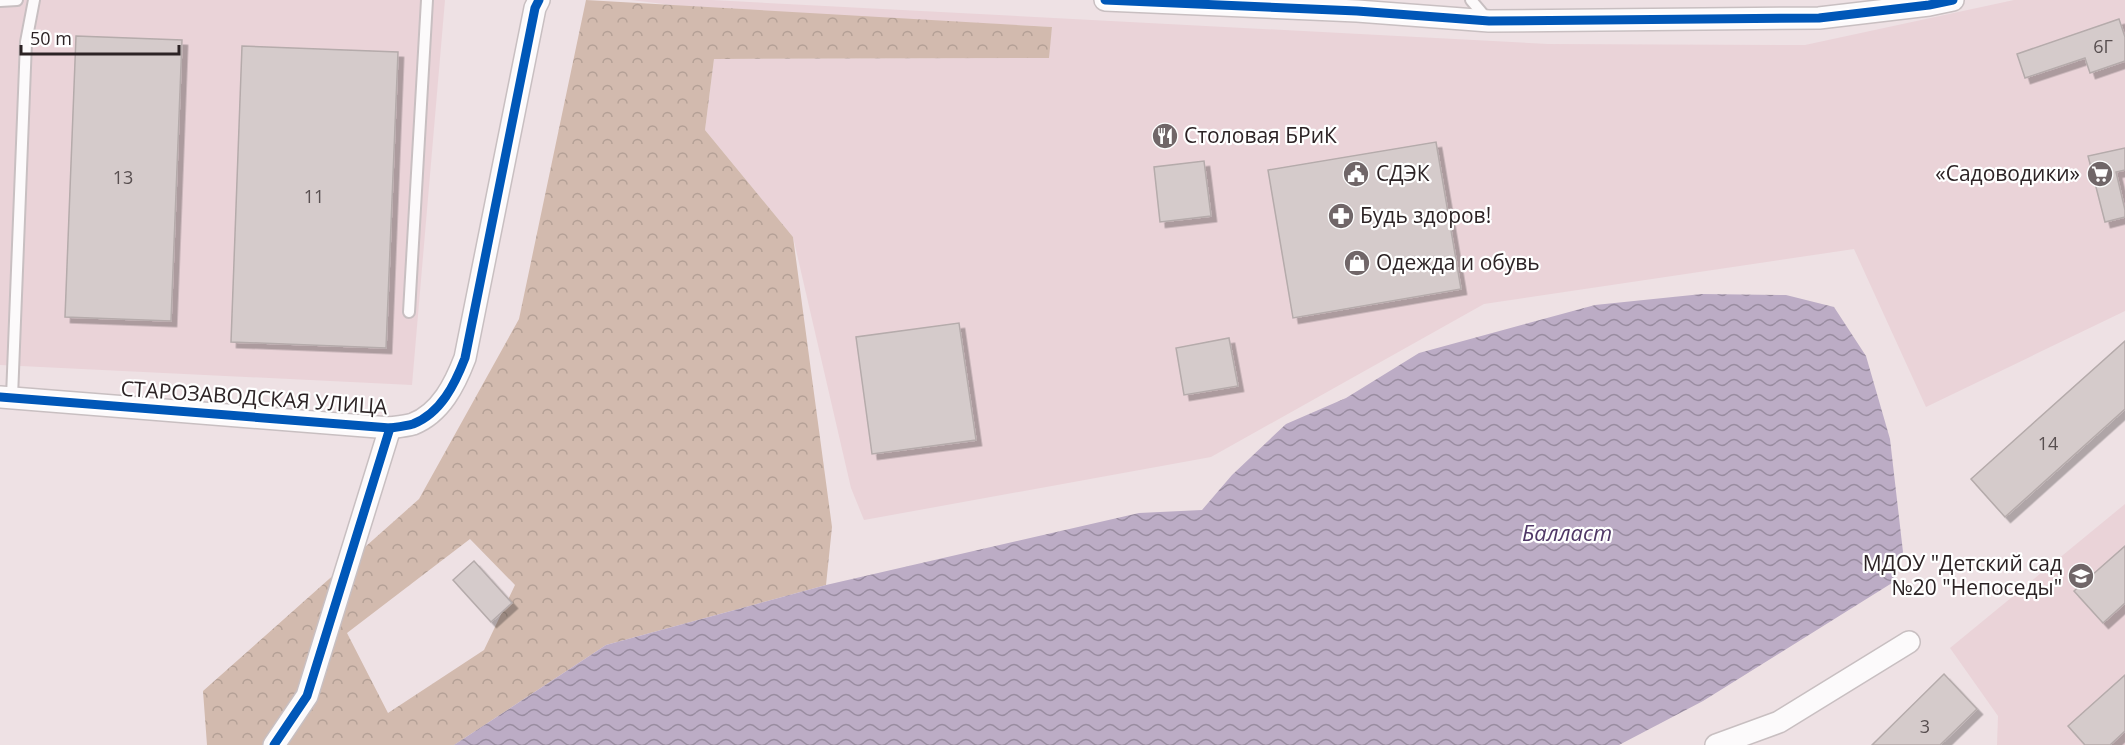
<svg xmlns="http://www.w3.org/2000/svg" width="2125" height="745" viewBox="0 0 2125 745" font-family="'Open Sans',sans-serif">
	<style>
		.built { fill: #ead3d8 }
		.forest { fill: url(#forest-crowns); fill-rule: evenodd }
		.water { fill: url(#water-waves) }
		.building { fill: #d5cbcb; stroke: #b5abab; stroke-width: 1.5; filter: url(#shadow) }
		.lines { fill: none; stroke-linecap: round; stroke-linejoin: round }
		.lane-casing { stroke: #c8bfc1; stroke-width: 14 }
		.street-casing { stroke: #c8bfc1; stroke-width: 24 }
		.lane { stroke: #fcfafb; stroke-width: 10 }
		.street { stroke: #fcfafb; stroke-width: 21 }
		.cycleway-casing { stroke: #fff; stroke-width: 13 }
		.cycleway { stroke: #0057b8; stroke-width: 9 }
		.labels { text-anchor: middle; stroke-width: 4.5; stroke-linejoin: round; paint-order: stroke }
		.number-label { font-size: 18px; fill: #584f50 }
		.poi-label { font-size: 21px; fill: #2c2325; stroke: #fff; text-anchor: start }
		.street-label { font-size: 21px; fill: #2c2325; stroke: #fff }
		.water-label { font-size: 22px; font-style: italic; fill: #4f3766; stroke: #fff }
	</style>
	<defs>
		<pattern id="forest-crowns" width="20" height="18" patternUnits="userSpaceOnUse" patternTransform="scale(1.5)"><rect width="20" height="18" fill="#d2baae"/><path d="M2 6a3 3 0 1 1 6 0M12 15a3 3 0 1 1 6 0" fill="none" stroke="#b4a096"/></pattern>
		<pattern id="water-waves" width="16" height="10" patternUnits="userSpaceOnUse" patternTransform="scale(1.5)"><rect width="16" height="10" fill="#bcacc5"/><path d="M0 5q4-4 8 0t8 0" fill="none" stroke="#998ca0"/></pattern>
		<filter id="shadow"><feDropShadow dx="5.5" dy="5.5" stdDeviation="0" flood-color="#0004"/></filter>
	</defs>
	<rect width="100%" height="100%" fill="#eee1e4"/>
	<g class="built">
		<polygon points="0,0 445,0 412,385 0,365"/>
		<polygon points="631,0 712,0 1548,44 1805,45 2014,0 2125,0 2125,311 1926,407 1854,249 1484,304 1211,457 864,520 851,488 793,237 705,130 714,59 1048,58 1052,27 696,8"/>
		<polygon points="2125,504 2125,745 1997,745 1998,716 1950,648"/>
	</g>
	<path class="forest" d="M586 0 1052 27 1049 58 714 59 705 130 793 237 832 527 826 585 606 645 454 745H207L203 691 419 499 519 319ZM470 539 515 585 484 650 388 713 347 633Z"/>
	<polygon class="water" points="1702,294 1786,295 1834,307 1866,356 1890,439 1903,552 1892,583 1703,701 1619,745 454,745 606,645 826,585 1139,513 1202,510 1232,475 1286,424 1346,398 1419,353 1595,305"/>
	<g class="building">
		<polygon points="2119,19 2125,37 2125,61 2090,73 2085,58 2025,78 2017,54"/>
		<polygon points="76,36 182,40 171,321 65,317"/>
		<polygon points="242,46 398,52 386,348 231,342"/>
		<polygon points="1436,142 1461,289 1293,318 1268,170"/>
		<polygon points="2125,148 2125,170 2116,172 2125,210 2125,217 2105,222 2088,156"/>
		<polygon points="1204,161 1211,216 1160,222 1154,167"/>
		<polygon points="959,323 976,440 872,454 856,337"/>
		<polygon points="1229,338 1238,386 1184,395 1176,348"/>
		<polygon points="2125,341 2125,409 2005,517 1971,479"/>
		<polygon points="2125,546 2125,603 2103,623 2074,591"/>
		<polygon points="474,561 512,603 491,622 453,580"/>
		<polygon points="1944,674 1977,709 1940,745 1872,745"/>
		<polygon points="2125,675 2125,731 2110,745 2085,745 2068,726"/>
	</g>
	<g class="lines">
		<g class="lane-casing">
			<g id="lane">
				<polyline points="1471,0 1487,19"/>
				<polyline points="0,1 17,0"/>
				<polyline points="409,312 427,0"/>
				<polyline points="12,397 26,42 34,0"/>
			</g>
		</g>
		<g class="street-casing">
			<g id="street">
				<polyline points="1105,0 1357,11 1489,21 1819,18 1929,5 1953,0"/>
				<path d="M0 397 390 428C397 427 406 426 413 424 441 413 455 384 465 358L535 8 539 0"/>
				<polyline points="274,745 307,696 390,428"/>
				<polyline points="1716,745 1779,722 1909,642"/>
			</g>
		</g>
		<use href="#lane" class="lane"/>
		<use href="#street" class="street"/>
		<g class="cycleway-casing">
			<g id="cycleway">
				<polyline points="1105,0 1357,11 1489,21 1819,18 1929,5 1953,0"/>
				<path d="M0 397 390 428C397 427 406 426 413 424 441 413 455 384 465 358L535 8 539 0"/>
				<polyline points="274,745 307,696 390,428"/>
			</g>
		</g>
		<use href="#cycleway" class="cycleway"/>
	</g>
	<defs>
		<g id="restaurant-disc" transform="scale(1.35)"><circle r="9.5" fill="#706668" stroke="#fff"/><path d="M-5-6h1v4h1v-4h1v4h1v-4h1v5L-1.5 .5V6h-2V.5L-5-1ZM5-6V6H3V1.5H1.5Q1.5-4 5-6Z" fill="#fff"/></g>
		<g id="civic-disc" transform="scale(1.35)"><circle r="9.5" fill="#706668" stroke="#fff"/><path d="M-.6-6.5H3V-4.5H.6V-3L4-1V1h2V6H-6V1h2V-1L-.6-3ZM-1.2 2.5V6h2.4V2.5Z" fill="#fff"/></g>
		<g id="supermarket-disc" transform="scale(1.35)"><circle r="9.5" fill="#706668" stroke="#fff"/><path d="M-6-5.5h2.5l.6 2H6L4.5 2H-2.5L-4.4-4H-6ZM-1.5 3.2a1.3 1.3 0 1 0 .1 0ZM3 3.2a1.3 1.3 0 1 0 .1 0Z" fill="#fff"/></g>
		<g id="pharmacy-disc" transform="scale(1.35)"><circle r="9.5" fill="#706668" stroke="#fff"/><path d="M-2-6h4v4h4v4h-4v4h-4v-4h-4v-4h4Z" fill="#fff"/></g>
		<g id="shop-disc" transform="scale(1.35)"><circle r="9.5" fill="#706668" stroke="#fff"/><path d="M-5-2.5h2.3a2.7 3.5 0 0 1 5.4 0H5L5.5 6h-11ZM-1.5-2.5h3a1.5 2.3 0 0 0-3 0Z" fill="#fff"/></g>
		<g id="school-disc" transform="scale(1.35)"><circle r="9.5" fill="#706668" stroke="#fff"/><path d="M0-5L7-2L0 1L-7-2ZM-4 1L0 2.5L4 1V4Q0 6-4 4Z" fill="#fff"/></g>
	</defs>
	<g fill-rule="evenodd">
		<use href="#restaurant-disc" x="1165" y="136"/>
		<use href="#civic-disc" x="1356" y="174"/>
		<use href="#supermarket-disc" x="2100" y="174"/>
		<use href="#pharmacy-disc" x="1341" y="216"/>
		<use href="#shop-disc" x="1357" y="263"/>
		<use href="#school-disc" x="2081" y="576"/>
	</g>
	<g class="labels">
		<g class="number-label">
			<text x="2103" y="53">6Г</text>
			<text x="123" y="184">13</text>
			<text x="314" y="203">11</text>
			<text x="2048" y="450">14</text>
			<text x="1925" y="733">3</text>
		</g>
		<g class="poi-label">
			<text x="1184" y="143">Столовая БРиК</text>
			<text x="1376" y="181">СДЭК</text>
			<text x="2080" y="181" text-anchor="end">«Садоводики»</text>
			<text x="1360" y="223">Будь здоров!</text>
			<text x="1376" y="270">Одежда и обувь</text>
			<text x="2062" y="571" text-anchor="end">МДОУ "Детский сад<tspan x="2062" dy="24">№20 "Непоседы"</tspan></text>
		</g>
		<g class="street-label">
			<text transform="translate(254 398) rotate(4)" y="7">СТАРОЗАВОДСКАЯ УЛИЦА</text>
		</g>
		<g class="water-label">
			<text x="1567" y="541">Балласт</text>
		</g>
	</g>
	<path d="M21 45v9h158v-9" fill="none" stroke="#2c2325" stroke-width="3"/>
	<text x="30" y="45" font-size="18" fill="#2c2325" stroke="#ffffff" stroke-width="4.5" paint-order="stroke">50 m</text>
</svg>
